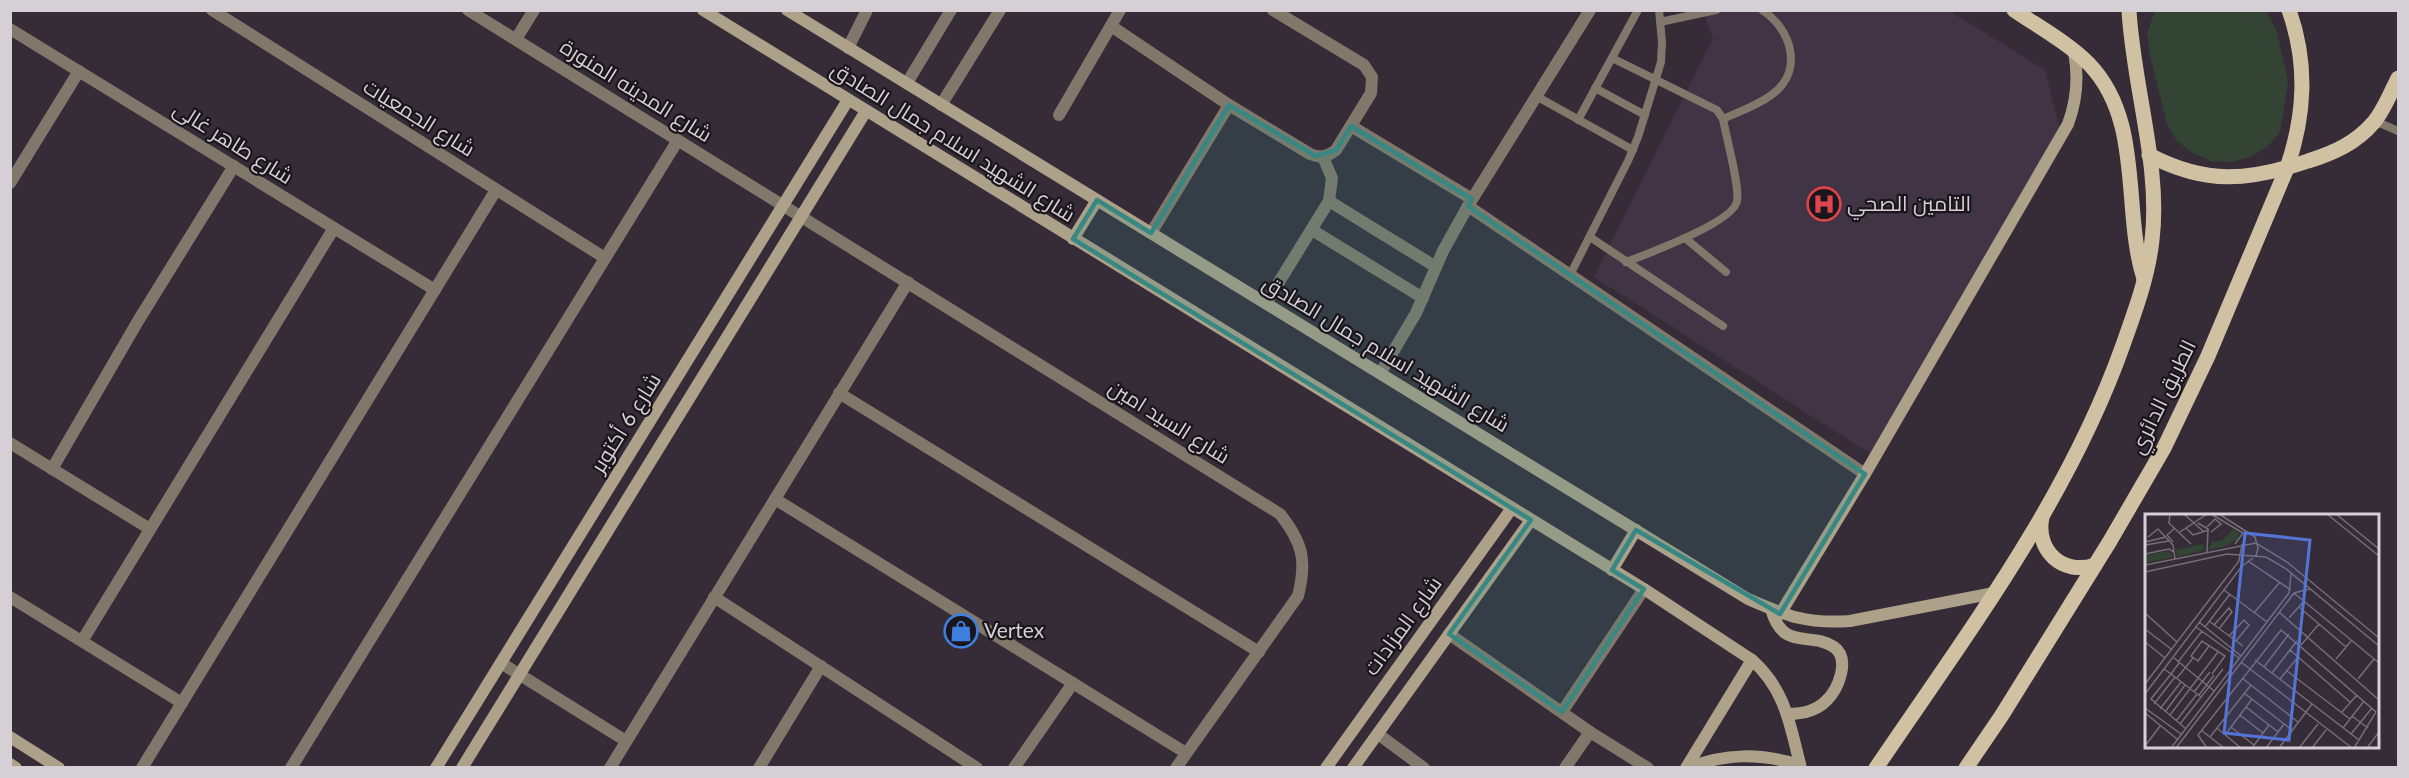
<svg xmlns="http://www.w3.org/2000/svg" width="2409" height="778" viewBox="0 0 2409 778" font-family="Lato,Cairo,sans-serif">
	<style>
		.built { fill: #413444 }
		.green { fill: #334434 }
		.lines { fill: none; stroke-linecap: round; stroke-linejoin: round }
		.lane { stroke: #80786a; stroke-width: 8 }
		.street { stroke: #80786a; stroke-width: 12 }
		.secondary { stroke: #aea18a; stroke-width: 12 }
		.primary { stroke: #d1c1a3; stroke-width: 15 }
		.marked { fill: #378883; fill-opacity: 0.2; stroke: #378883; stroke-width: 4.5; stroke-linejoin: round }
		.labels { text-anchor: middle; stroke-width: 4.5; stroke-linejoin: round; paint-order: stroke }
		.street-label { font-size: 21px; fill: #d5cfd6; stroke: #1a161b }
		.poi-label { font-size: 21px; fill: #d5cfd6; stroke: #1a161b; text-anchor: start }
		.inset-road { fill: none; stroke: #756d77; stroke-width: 1.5 }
		.view { fill: #5475d7; fill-opacity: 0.15; stroke: #5475d7; stroke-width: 3 }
		.inset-edge { fill: none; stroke: #d5cfd6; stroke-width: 3 }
	</style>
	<rect width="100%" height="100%" fill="#352c37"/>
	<polygon class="built" points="1703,11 1950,11 2045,70 2060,130 1872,455 1594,277 1713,38"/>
	<polygon class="green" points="2155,11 2266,11 2277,32 2288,81 2280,132 2267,147 2250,157 2231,162 2211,161 2193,153 2177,141 2167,124 2151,60 2147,34"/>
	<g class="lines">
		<g class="lane">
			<polyline points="1660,22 1716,10"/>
			<path d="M1612 58 1717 110 1723 119C1726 136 1740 187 1737 201 1734 222 1647 254 1626 262"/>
			<polyline points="1595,88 1645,115"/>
			<polyline points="1536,96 1633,150"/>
			<path d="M1723 119C1738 112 1756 106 1770 96 1804 73 1793 30 1762 10"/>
			<polyline points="1578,120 1638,10"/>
			<polyline points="2375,121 2398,131"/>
			<polyline points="1590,237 1723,326"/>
			<polyline points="1685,238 1726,272"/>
			<polyline points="1570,275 1628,161 1638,137 1661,62 1662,42 1659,10"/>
		</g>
		<g class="street">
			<polyline points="212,10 605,258"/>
			<path d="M468 10 1280 514C1303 543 1307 561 1298 596L1176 768"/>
			<path d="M1111 26 1229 105 1310 154C1320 158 1327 157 1336 150L1371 93 1372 77 1364 65 1273 10"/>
			<polyline points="10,29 435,290"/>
			<polyline points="516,39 534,10"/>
			<polyline points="848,48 867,10"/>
			<polyline points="907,83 951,10"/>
			<polyline points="941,105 1000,10"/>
			<polyline points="1059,115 1120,10"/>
			<polyline points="1351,126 1472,199"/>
			<polyline points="10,183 79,71"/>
			<polyline points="1329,201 1436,267"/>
			<polyline points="1468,206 1865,474"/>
			<polyline points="1312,230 1423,298"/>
			<polyline points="1151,233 1229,105"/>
			<polyline points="1266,303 1329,201 1332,178 1323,157"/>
			<polyline points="1381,372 1416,313 1443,251 1468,206 1590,10"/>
			<polyline points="839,393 1259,652"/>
			<polyline points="10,443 150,529"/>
			<polyline points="52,469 138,321 234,166"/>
			<polyline points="775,499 1186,753"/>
			<polyline points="10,597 182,703"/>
			<polyline points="714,597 977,768"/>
			<polyline points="1449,634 1590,732 1648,768"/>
			<polyline points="82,641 334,228"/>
			<polyline points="501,663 626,741"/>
			<polyline points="1562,712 1644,589"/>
			<polyline points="1378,734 1424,768"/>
			<polyline points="142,768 496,190"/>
			<polyline points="291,768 678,140"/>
			<polyline points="610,768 908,282"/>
			<polyline points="759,768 821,666"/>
			<polyline points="1014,768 1073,683"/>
			<polyline points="1565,768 1590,732"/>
		</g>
		<g class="secondary">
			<path d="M703 10 1644 589 1752 660C1786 690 1790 726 1801 768"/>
			<path d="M787 10 1748 599C1787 616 1806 624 1850 621L1994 593"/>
			<polyline points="1073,239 1097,200"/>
			<polyline points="1612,570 1636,530"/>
			<path d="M1771 609C1783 652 1811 631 1834 647 1851 659 1838 690 1826 701 1816 711 1803 714 1788 714"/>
			<path d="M1780 614 1865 474 2068 124C2077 100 2079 78 2074 52"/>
			<polyline points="10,737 59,768"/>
			<polyline points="10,764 16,768"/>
			<polyline points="436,768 848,100"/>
			<polyline points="462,768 866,111"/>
			<polyline points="1326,768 1512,508"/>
			<polyline points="1353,768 1531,520"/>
			<polyline points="1686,768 1752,660"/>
			<path d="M1687 768C1726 753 1760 753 1800 765"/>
		</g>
		<g class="primary">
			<path d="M2014 10C2039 27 2068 43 2089 64 2144 121 2122 210 2144 279"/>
			<path d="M2149 155C2206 185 2249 181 2308 161 2334 153 2356 143 2374 122 2384 110 2391 92 2398 78"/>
			<path d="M2042 517C2035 550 2062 576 2095 565"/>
			<path d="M1876 768C1968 632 2068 500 2123 345 2135 311 2148 277 2152 240 2161 166 2133 86 2129 10"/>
			<path d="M1966 768 2002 715 2110 541 2164 448 2208 356 2287 168C2305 115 2308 64 2289 10"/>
		</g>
	</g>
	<path class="marked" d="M1229 105 1316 156 1336 150 1351 126 1472 199 1468 206 1865 474 1780 614 1636 530 1612 570 1644 589 1562 712 1449 634 1531 520 1073 239 1097 200 1151 233Z"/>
	<defs>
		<g id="hospital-ring" transform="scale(1.725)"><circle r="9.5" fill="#1a161b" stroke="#e0444e" stroke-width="1.5"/><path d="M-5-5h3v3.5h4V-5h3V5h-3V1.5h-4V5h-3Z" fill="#e0444e"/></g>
		<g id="shop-ring" transform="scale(1.725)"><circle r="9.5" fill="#1a161b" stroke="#3f7fe0" stroke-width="1.5"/><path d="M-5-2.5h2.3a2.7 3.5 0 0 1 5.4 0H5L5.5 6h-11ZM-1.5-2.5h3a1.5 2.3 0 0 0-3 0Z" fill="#3f7fe0"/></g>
	</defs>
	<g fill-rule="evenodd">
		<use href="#hospital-ring" x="1824" y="204"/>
		<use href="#shop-ring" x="961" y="631"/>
	</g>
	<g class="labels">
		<g class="street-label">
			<text transform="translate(636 91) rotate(32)" y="7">شارع المدينه المنورة</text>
			<text transform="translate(419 118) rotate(32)" y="7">شارع الجمعيات</text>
			<text transform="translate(953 142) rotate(32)" y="7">شارع الشهيد اسلام جمال الصادق</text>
			<text transform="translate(233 143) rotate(32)" y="7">شارع طاهر غالى</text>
			<text transform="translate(1386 354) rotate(31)" y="7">شارع الشهيد اسلام جمال الصادق</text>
			<text transform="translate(2163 397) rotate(-64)" y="7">الطريق الدائري</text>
			<text transform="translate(1169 422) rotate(32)" y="7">شارع السيد امين</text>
			<text transform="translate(626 423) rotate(-58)" y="7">شارع 6 أكتوبر</text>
			<text transform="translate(1403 626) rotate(-54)" y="7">شارع المزادات</text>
		</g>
		<g class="poi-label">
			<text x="1847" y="211">التامين الصحي</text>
			<text x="984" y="638">Vertex</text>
		</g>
	</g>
	<g transform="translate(2145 514)">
		<rect width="234" height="234" fill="#352c37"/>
		<path d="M88 15 94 18 93 24 82 32 63 36 67 28 78 26ZM58 30 60 36 32 43 31 36ZM24 37 28 43 0 49V41Z" fill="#334434"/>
		<path class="inset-road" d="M25 0 24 9 46 30M39 0 59 18M66 0 98 19 90 30M74 0 110 23 113 34 111 42M182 0 234 42M191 0 234 35M53 9 63 15 62 38M62 13 70 5 76 10 66 18M41 14 48 21 64 16M35 18 62 0M3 23 13 15 28 31 30 45M0 28 21 23M28 28 22 21 30 14M0 31 24 27M0 40 24 35 29 38M103 47 146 76M0 51 111 29 142 48 234 124M0 58 82 40 121 43 140 54 234 132M79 76 122 108M149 79 234 149M154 93 201 133M134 98 234 186M109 99 135 68M1 100 32 128M144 104 159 87M64 107 98 132M54 108 96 142M69 111 84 94 87 98 74 115M51 113 94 144M60 113 85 80M0 115 26 135M84 122 99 106 104 111 91 127M0 128 20 144M156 131 174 110M64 132 53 147 46 142 57 127 80 142 67 160M145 136 205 188M29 144 69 177M191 145 206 127M110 146 214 226M33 148 57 117M96 148 207 234M119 153 144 120M19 155 26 160 34 149M142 157 205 205M127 159 152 127M32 164 48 144M97 164 153 208M135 165 153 143M213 165 229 145M0 170 94 47 97 30M49 178 65 158M99 179 147 216M0 180 97 52 108 44M54 181 69 161M9 190 30 163M101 193 133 218M0 194 36 220M15 195 36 168M20 198 40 171M0 199 32 225M196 199 212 181M25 201 73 138M95 201 118 219M207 202 223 214M31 207 52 180M35 210 78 155M86 213 109 231M40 214 6 185 26 160 56 183M72 214 96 234M198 214 219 187M56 216 79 234M206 220 227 194M80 221 107 185M65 223 106 171M0 232 15 212M26 234 144 79 146 60M31 234 149 79 165 75M62 234 53 221 136 116 231 198 209 234M107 234 124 211M121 234 139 210M134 234 167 190M154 234 173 210M167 234 181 216M222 234 234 218"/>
		<path class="view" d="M100 19 165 26 144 226 79 219Z"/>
		<rect width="234" height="234" class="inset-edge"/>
	</g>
	<rect width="2409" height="778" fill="none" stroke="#d5cfd6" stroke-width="24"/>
</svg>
